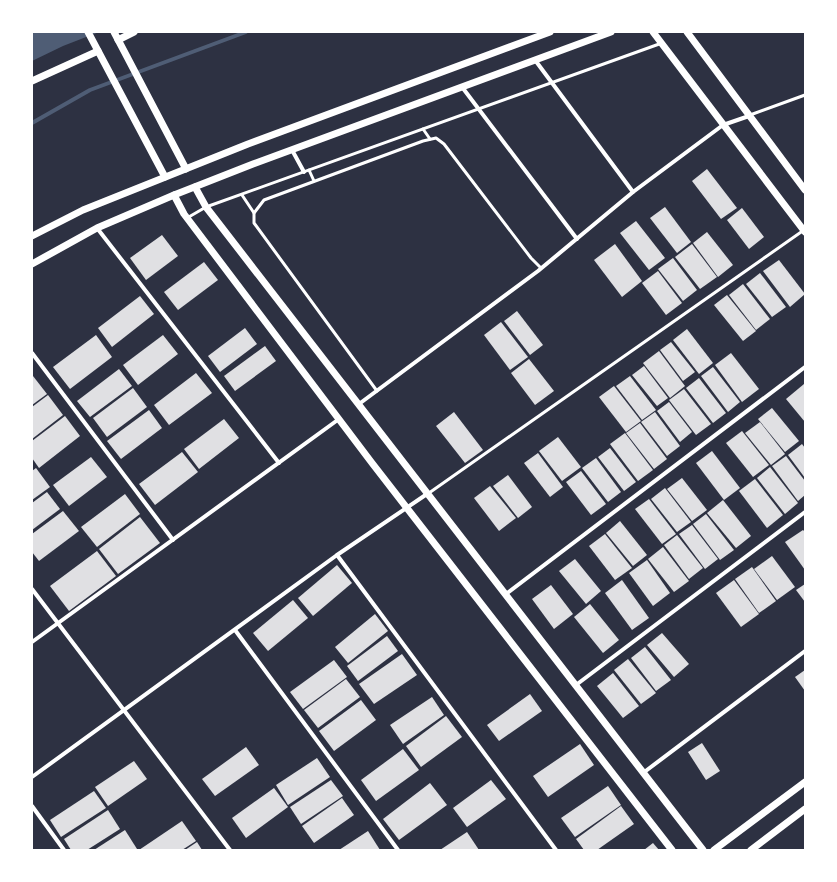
<svg xmlns="http://www.w3.org/2000/svg" width="837" height="882" viewBox="0 0 837 882" font-family="'Golos Text',sans-serif">
	<style>
		.water { fill: #4f5d75 }
		.lines { fill: none; stroke-linecap: round; stroke-linejoin: round }
		.stream { stroke: #4f5d75; stroke-width: 4 }
		.building { fill: #e0e0e3 }
		.service { stroke: #fff; stroke-width: 3 }
		.minor { stroke: #fff; stroke-width: 4 }
		.tertiary { stroke: #fff; stroke-width: 7 }
	</style>
	<rect width="100%" height="100%" fill="#2d3142"/>
	<polygon class="water" points="32,32 99,32 63,46 32,61"/>
	<g class="lines">
		<polyline class="stream" points="32,123 90,90 246,32"/>
	</g>
	<g class="building">
		<polygon points="707,169 737,208 721,219 692,181"/>
		<polygon points="665,207 691,242 677,253 650,218"/>
		<polygon points="742,208 764,237 749,249 727,220"/>
		<polygon points="636,221 665,258 649,270 620,233"/>
		<polygon points="707,232 733,265 718,277 693,243"/>
		<polygon points="162,235 178,256 146,280 130,258"/>
		<polygon points="615,244 642,281 622,297 594,260"/>
		<polygon points="692,244 717,277 700,289 675,257"/>
		<polygon points="673,258 697,290 683,301 658,269"/>
		<polygon points="779,260 805,294 790,307 763,271"/>
		<polygon points="204,262 218,280 178,310 164,292"/>
		<polygon points="658,271 682,303 666,315 642,283"/>
		<polygon points="760,273 786,307 772,317 746,284"/>
		<polygon points="743,284 770,319 756,330 729,295"/>
		<polygon points="727,295 756,331 743,341 714,305"/>
		<polygon points="140,296 154,314 112,347 98,328"/>
		<polygon points="517,311 543,345 530,355 504,321"/>
		<polygon points="501,322 528,357 510,370 484,335"/>
		<polygon points="245,328 257,344 220,372 208,356"/>
		<polygon points="687,329 713,363 699,374 673,340"/>
		<polygon points="96,335 112,357 70,389 53,367"/>
		<polygon points="163,335 178,354 138,385 123,365"/>
		<polygon points="671,342 695,372 683,381 660,350"/>
		<polygon points="265,346 276,361 235,391 224,376"/>
		<polygon points="659,351 685,386 670,398 643,363"/>
		<polygon points="731,353 759,389 742,402 715,365"/>
		<polygon points="529,359 554,391 535,405 511,373"/>
		<polygon points="644,366 668,398 657,406 632,375"/>
		<polygon points="713,367 740,402 728,412 701,376"/>
		<polygon points="119,369 132,386 90,417 77,401"/>
		<polygon points="196,373 212,393 169,425 154,405"/>
		<polygon points="33,376 47,394 32,405 32,377"/>
		<polygon points="630,376 656,410 642,420 616,386"/>
		<polygon points="699,378 726,413 713,423 686,388"/>
		<polygon points="804,384 805,386 805,422 786,399"/>
		<polygon points="614,386 641,421 626,432 599,397"/>
		<polygon points="133,388 147,407 107,437 93,418"/>
		<polygon points="684,389 711,424 696,435 669,400"/>
		<polygon points="48,395 63,415 32,439 32,407"/>
		<polygon points="669,402 692,432 680,442 657,411"/>
		<polygon points="772,408 799,441 785,452 758,419"/>
		<polygon points="149,410 162,428 121,459 107,441"/>
		<polygon points="454,412 483,450 465,463 436,426"/>
		<polygon points="655,412 680,446 667,456 641,422"/>
		<polygon points="65,416 80,436 39,468 32,458 32,441"/>
		<polygon points="224,419 239,438 199,469 184,449"/>
		<polygon points="760,422 785,454 771,465 745,433"/>
		<polygon points="640,423 667,459 654,469 626,433"/>
		<polygon points="742,431 769,465 753,477 726,443"/>
		<polygon points="625,433 653,470 638,481 610,444"/>
		<polygon points="558,437 581,467 562,481 539,451"/>
		<polygon points="802,444 805,448 805,478 788,455"/>
		<polygon points="610,448 636,482 624,491 598,457"/>
		<polygon points="712,451 740,488 724,500 696,463"/>
		<polygon points="182,452 198,472 155,505 139,484"/>
		<polygon points="538,453 563,487 550,497 524,463"/>
		<polygon points="786,456 805,481 805,495 798,501 772,466"/>
		<polygon points="91,457 107,477 69,506 53,485"/>
		<polygon points="596,458 621,492 608,502 582,468"/>
		<polygon points="770,467 798,503 785,514 757,478"/>
		<polygon points="36,468 50,487 32,500 32,471"/>
		<polygon points="581,471 606,504 591,515 566,482"/>
		<polygon points="508,475 532,507 518,518 493,486"/>
		<polygon points="682,478 707,510 692,521 667,489"/>
		<polygon points="755,479 783,515 767,528 739,491"/>
		<polygon points="490,486 516,518 499,531 474,498"/>
		<polygon points="665,488 691,522 677,532 651,499"/>
		<polygon points="47,492 60,509 32,530 32,503"/>
		<polygon points="125,494 140,514 97,547 81,527"/>
		<polygon points="649,499 676,534 662,544 635,509"/>
		<polygon points="723,500 751,536 736,548 707,513"/>
		<polygon points="63,511 79,531 39,561 32,552 32,534"/>
		<polygon points="706,514 734,550 720,560 693,524"/>
		<polygon points="140,517 160,543 118,574 99,549"/>
		<polygon points="620,521 647,555 633,566 606,533"/>
		<polygon points="692,525 718,559 705,569 679,534"/>
		<polygon points="803,530 805,532 805,570 785,542"/>
		<polygon points="605,534 632,568 615,580 589,546"/>
		<polygon points="677,535 703,568 689,579 664,545"/>
		<polygon points="663,547 689,581 674,592 648,559"/>
		<polygon points="97,551 116,576 69,611 50,586"/>
		<polygon points="772,556 795,587 777,600 754,569"/>
		<polygon points="575,559 601,591 586,604 559,571"/>
		<polygon points="647,560 670,593 653,606 629,573"/>
		<polygon points="337,565 352,583 313,616 298,598"/>
		<polygon points="752,567 776,601 759,613 735,579"/>
		<polygon points="622,580 649,618 632,630 605,593"/>
		<polygon points="734,580 759,614 741,627 716,593"/>
		<polygon points="805,584 805,602 796,590"/>
		<polygon points="551,585 573,614 554,629 532,599"/>
		<polygon points="293,600 308,618 268,651 253,633"/>
		<polygon points="590,604 619,640 603,653 574,617"/>
		<polygon points="375,614 388,631 348,663 335,647"/>
		<polygon points="662,633 689,664 674,677 647,645"/>
		<polygon points="387,636 398,651 358,681 347,666"/>
		<polygon points="645,647 671,680 656,691 631,658"/>
		<polygon points="402,654 417,675 374,704 359,684"/>
		<polygon points="628,659 656,693 641,704 614,670"/>
		<polygon points="334,660 347,677 303,709 290,692"/>
		<polygon points="805,670 805,691 795,677"/>
		<polygon points="613,673 639,706 623,718 597,686"/>
		<polygon points="346,679 360,697 318,728 304,710"/>
		<polygon points="530,694 542,711 499,741 487,725"/>
		<polygon points="432,697 444,715 403,744 390,725"/>
		<polygon points="361,700 376,720 334,751 319,731"/>
		<polygon points="446,716 462,737 421,767 406,746"/>
		<polygon points="702,743 720,771 706,780 688,752"/>
		<polygon points="580,744 594,765 548,797 533,776"/>
		<polygon points="246,747 259,765 215,796 202,779"/>
		<polygon points="403,749 419,770 376,801 361,780"/>
		<polygon points="317,758 330,777 288,805 276,785"/>
		<polygon points="134,761 147,779 108,806 95,787"/>
		<polygon points="331,780 343,796 301,824 290,807"/>
		<polygon points="491,780 506,799 467,827 453,808"/>
		<polygon points="430,783 447,805 399,840 383,819"/>
		<polygon points="608,786 621,805 575,837 561,818"/>
		<polygon points="274,788 288,807 246,838 232,818"/>
		<polygon points="94,791 106,808 61,837 50,820"/>
		<polygon points="342,798 354,815 314,843 302,826"/>
		<polygon points="621,806 634,824 597,850 584,850 576,839"/>
		<polygon points="108,810 120,829 87,850 71,850 64,839"/>
		<polygon points="182,821 196,841 182,850 139,850"/>
		<polygon points="125,830 137,849 94,850"/>
		<polygon points="368,831 380,850 339,850"/>
		<polygon points="467,832 479,850 440,850"/>
		<polygon points="197,842 202,850 185,850"/>
		<polygon points="653,843 659,850 644,850"/>
	</g>
	<g class="lines">
		<g class="service">
			<polyline points="750,115 805,95"/>
			<polyline points="423,129 430,139"/>
			<polyline points="309,170 314,181"/>
			<polyline points="242,195 254,213"/>
			<polyline points="187,218 206,207 662,43"/>
			<polyline points="377,391 254,223 254,213 264,200 423,141 436,138 444,144 531,258 541,268"/>
			<polyline points="429,493 804,230"/>
		</g>
		<g class="minor">
			<polyline points="535,60 633,192"/>
			<polyline points="462,87 577,239"/>
			<polyline points="292,150 304,172"/>
			<polyline points="97,228 279,463"/>
			<polyline points="32,353 173,540"/>
			<polyline points="359,404 538,271 633,192 723,125 749,116"/>
			<polyline points="337,555 556,850"/>
			<polyline points="32,589 230,850"/>
			<polyline points="506,594 805,367"/>
			<polyline points="235,630 398,850"/>
			<polyline points="32,642 339,419"/>
			<polyline points="576,685 805,512"/>
			<polyline points="643,773 805,651"/>
			<polyline points="32,777 337,555 427,494"/>
			<polyline points="32,806 64,850"/>
		</g>
		<g class="tertiary">
			<polyline points="88,32 165,177"/>
			<polyline points="114,32 186,169"/>
			<polyline points="653,32 805,232"/>
			<polyline points="687,32 805,190"/>
			<polyline points="118,40 134,32"/>
			<polyline points="32,81 98,51"/>
			<polyline points="195,187 206,207 703,850"/>
			<polyline points="174,195 184,214 372,463 672,850"/>
			<polyline points="32,236 83,210 248,144 550,32"/>
			<polyline points="32,264 97,228 174,195 253,164 611,32"/>
			<polyline points="714,850 805,782"/>
			<polyline points="751,850 805,809"/>
		</g>
	</g>
	<rect width="837" height="882" fill="none" stroke="#ffffff" stroke-width="66"/>
</svg>
